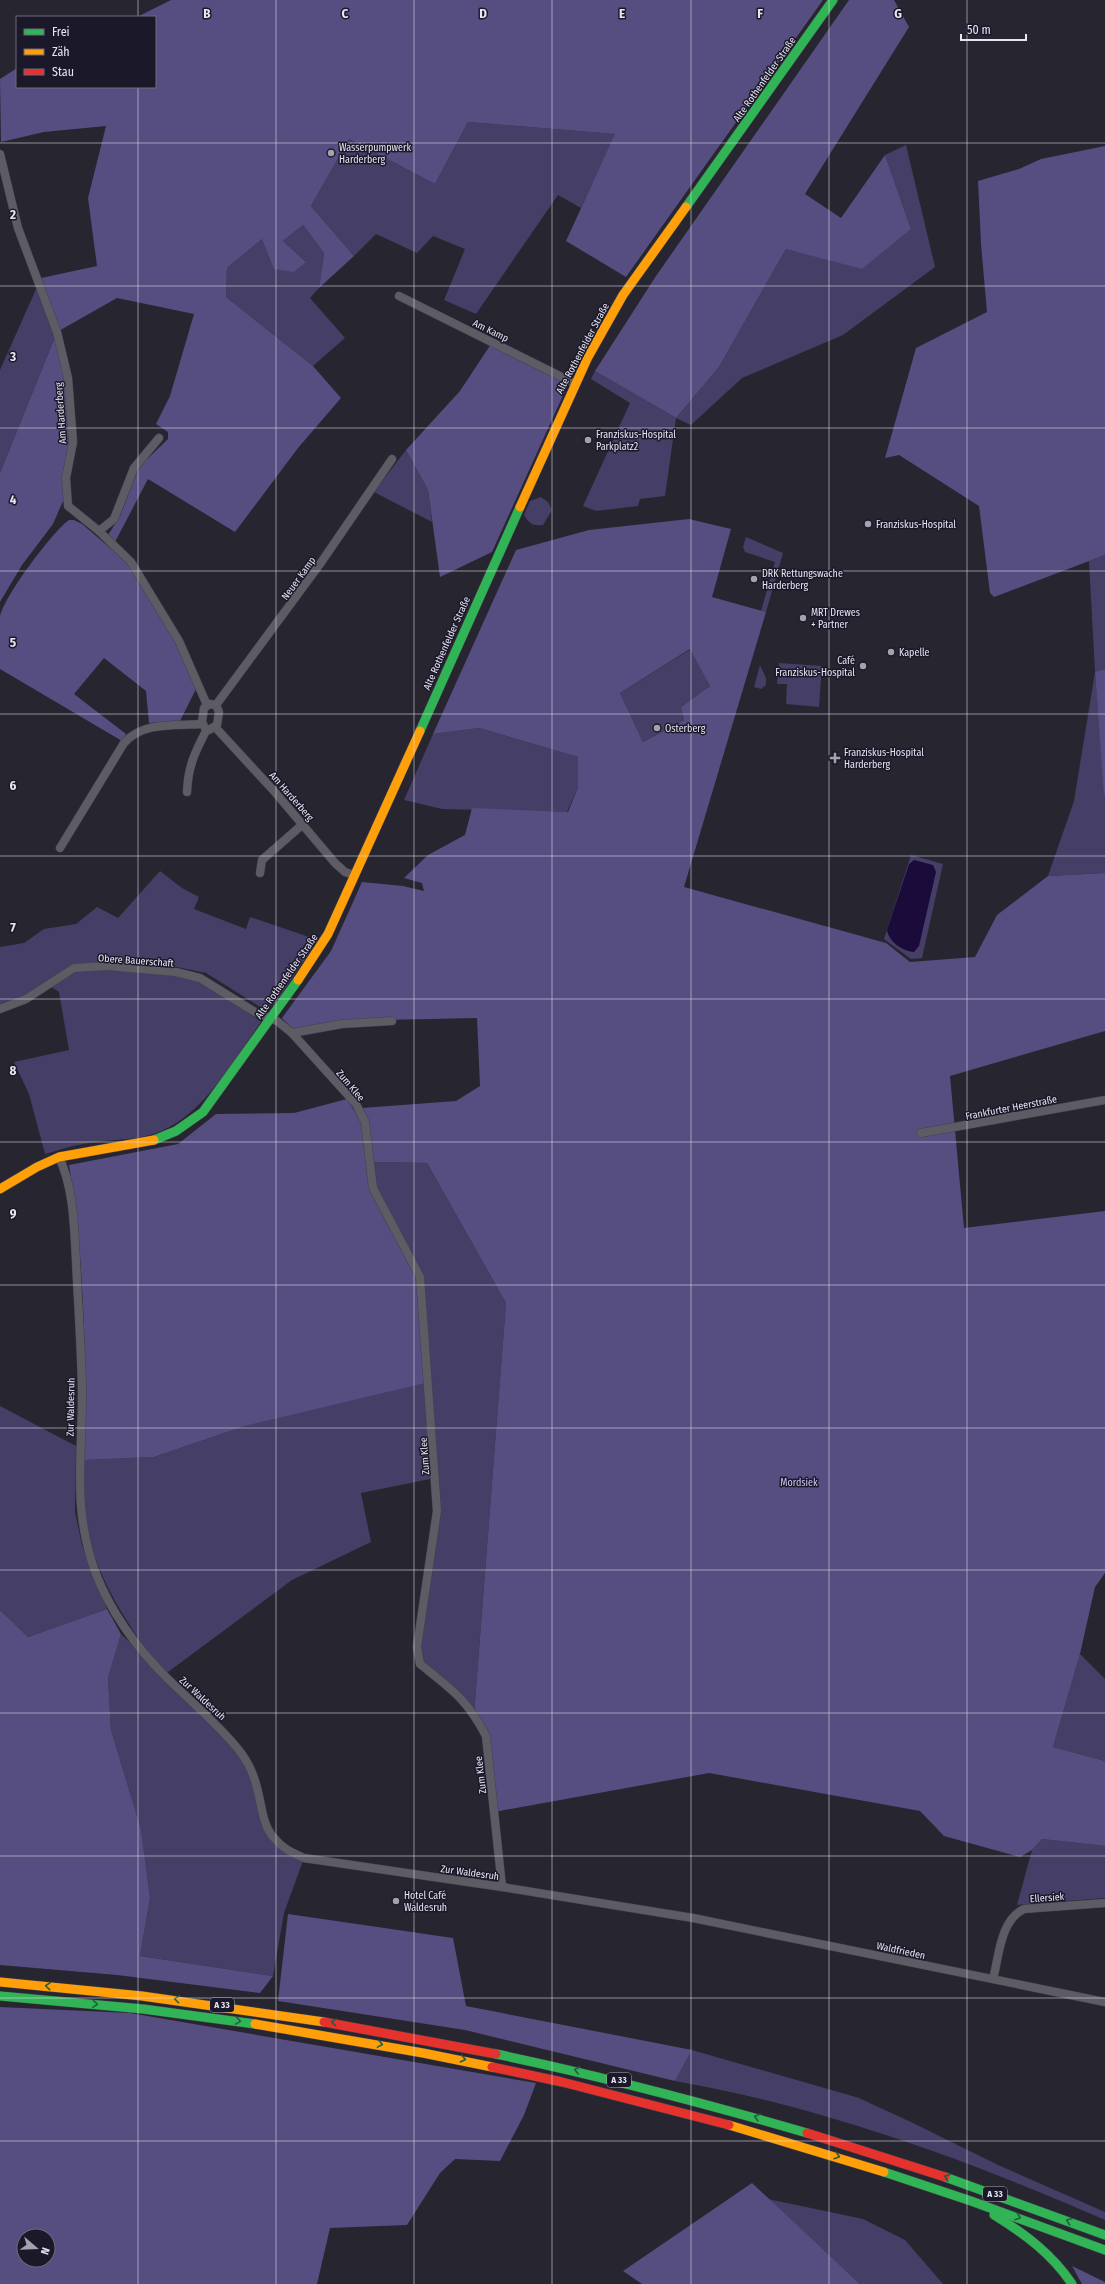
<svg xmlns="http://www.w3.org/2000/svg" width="1105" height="2284" viewBox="0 0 1105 2284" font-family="'Fira Sans Condensed',sans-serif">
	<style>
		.green { fill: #453e66 }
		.forest { fill: #564d80; fill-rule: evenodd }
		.water { fill: #1a0b3a }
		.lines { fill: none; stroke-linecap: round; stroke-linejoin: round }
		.street-casing { stroke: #44424b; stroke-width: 9 }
		.fast-casing { stroke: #44424b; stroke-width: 10 }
		.slow-casing { stroke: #44424b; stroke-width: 10 }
		.jam-casing { stroke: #44424b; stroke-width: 10 }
		.street { stroke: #5d5c65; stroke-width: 8 }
		.fast { stroke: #30b455; stroke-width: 9 }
		.slow { stroke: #ff9f0a; stroke-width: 9 }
		.jam { stroke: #e5322d; stroke-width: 9 }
		.oneway { stroke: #245e3d }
		.grid { fill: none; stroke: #e6e5f1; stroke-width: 1; stroke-opacity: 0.55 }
		.poi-dot { fill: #a3a2ad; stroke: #1b182a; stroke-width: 1.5 }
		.labels { text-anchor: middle; stroke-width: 3; stroke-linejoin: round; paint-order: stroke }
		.shield { fill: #1b182a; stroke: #a9a8b5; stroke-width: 1 }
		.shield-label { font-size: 9px; font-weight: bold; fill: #e6e5f1 }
		.street-label { font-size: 10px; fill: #e6e5f1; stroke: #1b182a }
		.poi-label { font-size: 10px; fill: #e6e5f1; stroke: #1b182a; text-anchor: start }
		.park-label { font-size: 10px; fill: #d0c9fd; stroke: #1b182a }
		.grid-label { font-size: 13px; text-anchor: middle; font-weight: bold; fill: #e6e5f1; stroke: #1b182a; stroke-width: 3; stroke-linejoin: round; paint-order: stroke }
	</style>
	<rect width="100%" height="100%" fill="#272530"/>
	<g class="green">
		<polygon points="468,122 616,134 581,208 558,195 476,314 444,300 465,249 433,236 417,253 376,234 354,256 311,206 349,139 435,184"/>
		<polygon points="906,145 935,267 843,335 742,378 691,425 676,418 665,496 640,499 638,506 596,511 583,506 630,403 591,379 595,371 676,418 719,367 786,249 816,256 911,229 885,155"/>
		<polygon points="303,225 324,253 319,288 310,298 345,338 313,366 226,297 227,268 262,239 306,262 283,241"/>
		<polygon points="41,278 57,332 0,473 0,370"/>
		<polygon points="406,450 428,490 432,522 374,492"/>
		<path d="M541 497 548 502 552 510 543 525C533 526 529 524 524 515L530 501Z"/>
		<polygon points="746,537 783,553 766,612 761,611 775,562 745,552 743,547"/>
		<polygon points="1105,555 1105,669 1095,673 1105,795 1105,873 1048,876 1074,801 1095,672 1089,561"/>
		<polygon points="691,649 710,686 681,707 684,720 643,742 620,693"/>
		<polygon points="779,663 822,666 819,707 786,704 787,684 777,684"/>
		<polygon points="760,665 766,678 766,685 761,689 754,687"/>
		<polygon points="479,728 578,757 578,787 567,812 442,809 404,800 433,734"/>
		<polygon points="911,855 943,864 922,958 911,959 884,939"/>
		<path d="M160 871 182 888 199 897 194 909 246 929 250 917 318 940 274 1005 262 1008 206 973 167 965 113 966 200 978 261 1022C234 1059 205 1113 161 1131 139 1141 113 1139 89 1143 74 1145 59 1150 45 1154L29 1094 14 1062 69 1050 59 992 48 985 0 1008V947L24 943 44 929 76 924 97 907 118 918Z"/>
		<path d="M370 1162 427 1163 506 1303 474 1714 420 1664 417 1647 437 1511 435 1478 361 1493 371 1542 292 1580 164 1675 244 1756 273 1838 304 1858 284 1913 273 1976 140 1956 150 1898 141 1829 111 1730 108 1678 121 1634 162 1673C129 1625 92 1575 85 1515 83 1497 84 1478 84 1460L154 1457 245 1426 373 1188Z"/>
		<polygon points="0,1406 76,1446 75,1512 82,1545 107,1609 28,1637 0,1610"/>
		<polygon points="1080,1654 1105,1679 1105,1761 1053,1747"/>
		<polygon points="1042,1839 1105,1846 1105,1898 1017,1905 1032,1850"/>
		<path d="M692 2050 859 2098 913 2123 998 2165 1105 2212V2220C968 2160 823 2107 675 2081Z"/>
		<polygon points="768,2199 863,2219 905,2240 943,2284 860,2284"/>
	</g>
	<g class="forest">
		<polygon points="171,0 823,0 626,277 566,241 615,134 468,122 435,184 349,139 311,206 354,256 319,288 324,253 303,225 283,241 306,262 294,272 274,269 262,239 227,268 226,297 313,366 341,398 298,448 235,532 148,479 115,542 108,535 120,516 139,467 168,439 168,432 156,424 170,396 194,314 117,298 57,332 68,378 73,442 67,492 53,524 22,565 0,602 0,473 57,332 41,278 97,266 88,198 106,126 44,132 1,142 0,79 17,68 17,87 155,87 155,17 137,17"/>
		<polygon points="849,0 894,0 909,27 805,194 841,218 885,155 911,229 862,269 786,249 719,367 676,418 595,371 656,276"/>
		<polygon points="1105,146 1105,555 994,597 990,593 979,506 899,455 885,458 916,348 987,312 981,244 978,181 1019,169 1041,159"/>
		<polygon points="491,344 562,381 565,391 492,552 440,577 428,490 406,450 460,391"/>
		<path d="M689 519 731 529 712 597 766 612 684 887 886 943 910 962 975 957 997 915 1048 876 1105 873V1031L950 1076 964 1228 1105 1211V1573L1095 1587 1080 1654 1053 1747 1105 1761V1846L1042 1839 1032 1850 1020 1857 944 1836 920 1811 709 1773 494 1812 486 1736 474 1714 506 1303 427 1163 370 1162 373 1188 420 1277 429 1382 245 1426 154 1457 84 1460C86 1362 85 1262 69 1165L178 1144 216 1114 294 1113 347 1099 360 1120 362 1108 456 1101 480 1086 477 1018 336 1021 293 1029 282 1018 331 951 362 882 403 886 424 891 422 883 404 878 428 855 465 835 472 808 568 812 578 787V757L479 728 433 734 516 550 589 530ZM690 649 710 686 681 707 684 720 643 742 620 693Z"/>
		<path d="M69 520H74L82 524 129 564 176 643 196 689 180 721 149 723 146 691 104 658 74 694 126 734 122 741 0 669C0 654 0 632 0 617 3 598 52 532 69 520Z"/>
		<polygon points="1105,669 1105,795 1104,795 1095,672"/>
		<polygon points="107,1609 121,1634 108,1678 111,1730 141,1829 150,1898 140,1956 273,1976 260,1993 117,1975 0,1965 0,1610 28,1637"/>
		<polygon points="288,1914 453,1938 466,2006 692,2050 675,2081 465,2030 278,2001"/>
		<path d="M0 2007 130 2013 536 2083 524 2115 500 2161 455 2159 440 2173 407 2225 330 2228 317 2284H0ZM24 2236H48V2260H24Z"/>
		<polygon points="752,2183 860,2284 642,2284 623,2271"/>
		<polygon points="1072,2266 1105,2282 1105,2284 1082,2284"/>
	</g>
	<path class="water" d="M914 860 933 865 936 872 919 946 914 952C902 951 889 942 887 930L909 864Z"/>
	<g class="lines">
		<g class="street-casing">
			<g id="street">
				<polyline points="0,154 18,228 57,332 68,378 73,442 66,478 68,506 99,531 131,562 179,641 207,705"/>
				<polyline points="399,296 574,383"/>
				<polyline points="99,531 114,519 134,468 159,438"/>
				<polygon points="210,704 216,705 219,712 217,725 209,730 205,728 202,722 204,708"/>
				<polyline points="216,705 320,564 392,459"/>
				<polyline points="215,727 274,791 335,863 345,872 354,875"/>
				<path d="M187 792C188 766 195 752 207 729"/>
				<path d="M60 848 124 743C144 721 175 726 202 724"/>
				<polyline points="260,873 262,860 303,824"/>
				<path d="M0 1009 26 999 74 968 107 966 176 972 200 978 255 1012 277 1021 292 1033 356 1104 365 1122 373 1188 420 1277 437 1511 417 1647 420 1664C451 1689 467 1699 486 1736L502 1887"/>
				<polyline points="292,1033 342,1024 392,1021"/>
				<polyline points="921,1133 1105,1100"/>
				<path d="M59 1157C74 1189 74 1227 76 1261 78 1303 81 1345 82 1387 83 1455 71 1507 96 1574 111 1612 137 1648 166 1677 190 1701 217 1723 238 1749 247 1760 254 1775 257 1788 262 1805 262 1826 275 1839 283 1849 293 1853 304 1858L502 1887 693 1918 1105 2002"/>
				<path d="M993 1979C999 1957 1000 1920 1024 1909L1105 1903"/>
			</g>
		</g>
		<g class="fast-casing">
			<g id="fast">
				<polyline points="686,207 833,0"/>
				<polyline points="420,731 520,507"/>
				<polyline points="154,1140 176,1131 203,1112 298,980"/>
				<polyline points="0,1996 143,2009 255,2024"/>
				<path d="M496 2054C601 2076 704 2103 807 2133"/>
				<polyline points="884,2172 971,2201 1105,2250"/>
				<polyline points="945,2177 1105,2235"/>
				<path d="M994 2215C1025 2234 1052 2254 1072 2284"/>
			</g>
		</g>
		<g class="slow-casing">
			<g id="slow">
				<polyline points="520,507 588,357 623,295 686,207"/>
				<polyline points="298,980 328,934 420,731"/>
				<polyline points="0,1189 37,1167 59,1157 154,1140"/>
				<polyline points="0,1982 142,1996 324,2022"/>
				<polyline points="255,2024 423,2053 492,2067"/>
				<polyline points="729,2125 884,2172"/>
			</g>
		</g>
		<g class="jam-casing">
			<g id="jam">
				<polyline points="324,2022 496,2054"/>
				<polyline points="492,2067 562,2082 729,2125"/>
				<polyline points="807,2133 945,2177"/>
			</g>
		</g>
		<use href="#street" class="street"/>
		<use href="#fast" class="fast"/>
		<use href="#slow" class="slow"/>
		<use href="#jam" class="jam"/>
	</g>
	<defs><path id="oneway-chevron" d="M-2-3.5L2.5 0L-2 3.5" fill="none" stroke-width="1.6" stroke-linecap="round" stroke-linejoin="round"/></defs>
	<g class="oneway">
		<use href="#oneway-chevron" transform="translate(48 1986) rotate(-175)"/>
		<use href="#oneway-chevron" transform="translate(177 1999) rotate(-173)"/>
		<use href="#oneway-chevron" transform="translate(95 2004) rotate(5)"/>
		<use href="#oneway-chevron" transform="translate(238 2021) rotate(9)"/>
		<use href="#oneway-chevron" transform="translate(334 2022) rotate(-171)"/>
		<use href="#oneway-chevron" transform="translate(380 2044) rotate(10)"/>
		<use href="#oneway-chevron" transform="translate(463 2059) rotate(12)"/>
		<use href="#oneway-chevron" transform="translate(577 2070) rotate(-167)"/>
		<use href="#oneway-chevron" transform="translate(757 2117) rotate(-164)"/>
		<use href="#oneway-chevron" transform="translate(837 2156) rotate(17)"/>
		<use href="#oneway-chevron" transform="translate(947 2177) rotate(-160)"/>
		<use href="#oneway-chevron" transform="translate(1018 2217) rotate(19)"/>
		<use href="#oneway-chevron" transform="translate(1069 2221) rotate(-159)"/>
	</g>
	<path class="grid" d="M138 0V17M276 0V2284M414 0V2284M552 0V2284M691 0V2284M829 0V2284M967 0V2284M138 87V2284M0 143H1105M0 286H1105M0 428H1105M0 571H1105M0 714H1105M0 856H1105M0 999H1105M0 1142H1105M0 1285H1105M0 1428H1105M0 1570H1105M0 1713H1105M0 1856H1105M0 1998H1105M0 2141H1105"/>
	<g class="poi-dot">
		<circle cx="331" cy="153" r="4"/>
		<circle cx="588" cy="440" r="4"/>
		<circle cx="868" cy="524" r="4"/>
		<circle cx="754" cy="579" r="4"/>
		<circle cx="803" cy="618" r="4"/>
		<circle cx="891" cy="652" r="4"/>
		<circle cx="863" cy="666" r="4"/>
		<circle cx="657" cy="728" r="4"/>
		<path d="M833 752h4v4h4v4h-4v4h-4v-4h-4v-4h4z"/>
		<circle cx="396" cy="1901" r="4"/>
	</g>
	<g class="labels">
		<g class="shield">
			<rect x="210" y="1998" width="24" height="14" rx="3"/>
			<rect x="607" y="2073" width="24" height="14" rx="3"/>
			<rect x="983" y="2187" width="24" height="14" rx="3"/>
		</g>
		<g class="shield-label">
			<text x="222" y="2008">A 33</text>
			<text x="619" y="2083">A 33</text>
			<text x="995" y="2197">A 33</text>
		</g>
		<g class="street-label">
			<text transform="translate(764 79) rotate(-55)" y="4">Alte Rothenfelder Straße</text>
			<text transform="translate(491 330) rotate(26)" y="4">Am Kamp</text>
			<text transform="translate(582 348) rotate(-62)" y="4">Alte Rothenfelder Straße</text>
			<text transform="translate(60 413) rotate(-94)" y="4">Am Harderberg</text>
			<text transform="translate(298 578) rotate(-54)" y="4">Neuer Kamp</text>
			<text transform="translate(446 643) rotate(-66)" y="4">Alte Rothenfelder Straße</text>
			<text transform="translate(292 796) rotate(49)" y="4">Am Harderberg</text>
			<text transform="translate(136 960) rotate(4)" y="4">Obere Bauerschaft</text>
			<text transform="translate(286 976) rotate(-55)" y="4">Alte Rothenfelder Straße</text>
			<text transform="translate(351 1085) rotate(50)" y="4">Zum Klee</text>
			<text transform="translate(1011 1107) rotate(-11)" y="4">Frankfurter Heerstraße</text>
			<text transform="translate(70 1407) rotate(-89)" y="4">Zur Waldesruh</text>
			<text transform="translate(424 1456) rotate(-94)" y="4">Zum Klee</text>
			<text transform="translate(203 1698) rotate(43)" y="4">Zur Waldesruh</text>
			<text transform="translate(480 1775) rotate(-97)" y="4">Zum Klee</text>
			<text transform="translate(470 1872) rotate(8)" y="4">Zur Waldesruh</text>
			<text transform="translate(1047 1897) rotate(-4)" y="4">Ellersiek</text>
			<text transform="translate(901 1950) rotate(12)" y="4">Waldfrieden</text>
		</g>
		<g class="poi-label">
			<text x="339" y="151">Wasserpumpwerk<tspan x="339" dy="12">Harderberg</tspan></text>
			<text x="596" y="438">Franziskus-Hospital<tspan x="596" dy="12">Parkplatz2</tspan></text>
			<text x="876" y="528">Franziskus-Hospital</text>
			<text x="762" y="577">DRK Rettungswache<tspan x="762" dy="12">Harderberg</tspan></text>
			<text x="811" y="616">MRT Drewes<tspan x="811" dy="12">+ Partner</tspan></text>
			<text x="899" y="656">Kapelle</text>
			<text x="855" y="664" text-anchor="end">Café<tspan x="855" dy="12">Franziskus-Hospital</tspan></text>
			<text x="665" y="732">Osterberg</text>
			<text x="844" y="756">Franziskus-Hospital<tspan x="844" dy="12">Harderberg</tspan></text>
			<text x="404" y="1899">Hotel Café<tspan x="404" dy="12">Waldesruh</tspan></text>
		</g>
		<g class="park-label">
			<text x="799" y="1486">Mordsiek</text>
		</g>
	</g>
	<g class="grid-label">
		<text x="207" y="18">B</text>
		<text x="345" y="18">C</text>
		<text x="483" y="18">D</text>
		<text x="622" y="18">E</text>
		<text x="760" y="18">F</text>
		<text x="898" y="18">G</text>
		<text x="13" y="219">2</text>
		<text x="13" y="361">3</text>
		<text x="13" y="504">4</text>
		<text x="13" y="647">5</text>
		<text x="13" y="790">6</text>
		<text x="13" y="932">7</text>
		<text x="13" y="1075">8</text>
		<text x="13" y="1218">9</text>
	</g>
	<rect x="16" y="16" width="140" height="72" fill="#1b182a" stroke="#6c6a7a"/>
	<rect x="24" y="29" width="20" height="6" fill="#30b455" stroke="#6c6a7a"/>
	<text x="52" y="36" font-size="12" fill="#e6e5f1">Frei</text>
	<rect x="24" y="49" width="20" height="6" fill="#ff9f0a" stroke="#6c6a7a"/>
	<text x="52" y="56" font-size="12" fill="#e6e5f1">Zäh</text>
	<rect x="24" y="69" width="20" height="6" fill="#e5322d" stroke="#6c6a7a"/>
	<text x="52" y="76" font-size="12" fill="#e6e5f1">Stau</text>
	<g transform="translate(36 2248) rotate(109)"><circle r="19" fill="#1b182a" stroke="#6c6a7a"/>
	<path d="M0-3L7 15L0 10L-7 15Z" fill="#a3a2ad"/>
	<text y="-6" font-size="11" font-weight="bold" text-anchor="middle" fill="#e6e5f1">N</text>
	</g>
	<path d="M961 34v6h65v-6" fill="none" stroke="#e6e5f1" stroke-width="2"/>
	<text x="967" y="34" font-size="12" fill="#e6e5f1" stroke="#1b182a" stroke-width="3" paint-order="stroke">50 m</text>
</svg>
